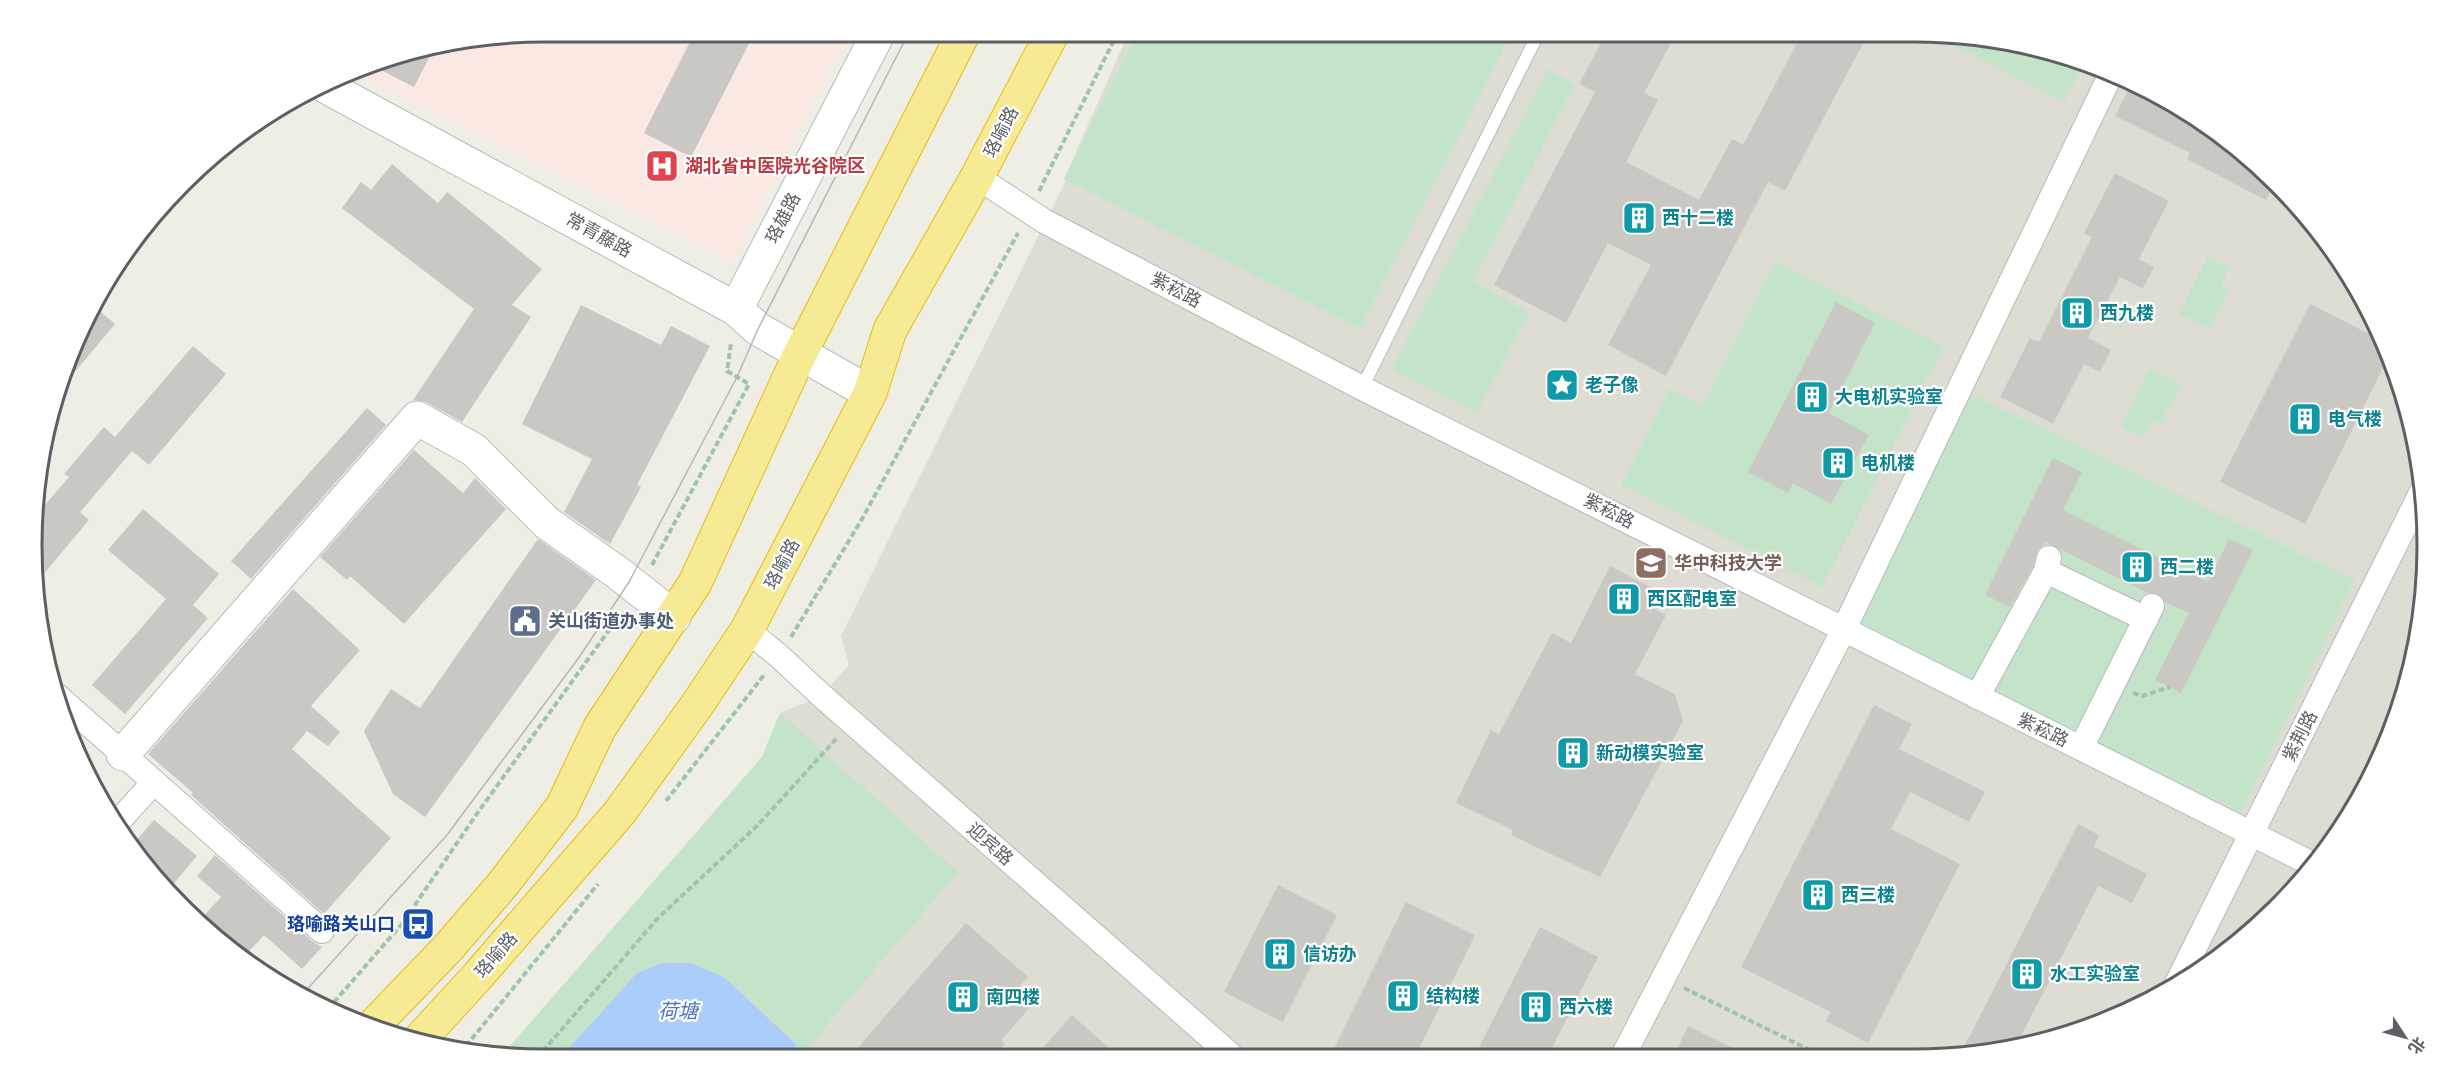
<svg xmlns="http://www.w3.org/2000/svg" width="2459" height="1091" viewBox="0 0 2459 1091" font-family="Poppins,'Noto Sans SC',sans-serif">
	<style>
		.education { fill: #deddd3 }
		.medical { fill: #fae8e3 }
		.green { fill: #c3e4c8 }
		.water { fill: #aacdfa }
		.building { fill: #cac8c2 }
		.lines { fill: none; stroke-linecap: round; stroke-linejoin: round }
		.lane-casing { stroke: #b7b9be; stroke-width: 14 }
		.street-casing { stroke: #b7b9be; stroke-width: 26 }
		.secondary-casing { stroke: #b9bac0; stroke-width: 35 }
		.highway-casing { stroke: #e6be0e; stroke-width: 35 }
		.path { stroke: #9dc4ad; stroke-width: 4; stroke-dasharray: 6 3; stroke-linecap: butt }
		.lane { stroke: #fff; stroke-width: 12 }
		.street { stroke: #fff; stroke-width: 24 }
		.secondary { stroke: #fff; stroke-width: 33 }
		.highway { stroke: #f7ea94; stroke-width: 33 }
		.tram { stroke: #b5b6b6; stroke-width: 1.5 }
		.labels { text-anchor: middle; stroke-width: 4.5; stroke-linejoin: round; paint-order: stroke }
		.street-label { font-size: 18px; fill: #5d5f65; stroke: #fff }
		.health-label { font-size: 18px; font-weight: bold; fill: #be3a42; stroke: #fff; text-anchor: start }
		.culture-label { font-size: 18px; font-weight: bold; fill: #0d838f; stroke: #fff; text-anchor: start }
		.education-label { font-size: 18px; font-weight: bold; fill: #785e54; stroke: #fff; text-anchor: start }
		.service-label { font-size: 18px; font-weight: bold; fill: #4e5e75; stroke: #fff; text-anchor: start }
		.transit-label { font-size: 18px; font-weight: bold; fill: #164399; stroke: #fff; text-anchor: end }
		.water-label { font-size: 20px; font-style: italic; fill: #4d75bd; stroke: #fff }
		.rim { fill: none; stroke: #5d5f65; stroke-width: 3 }
	</style>
	<rect width="100%" height="100%" fill="#eeeee5"/>
	<polygon class="education" points="1129,32 1914,32 2079,59 2171,101 2253,159 2321,233 2375,318 2410,413 2426,512 2423,613 2400,711 2341,831 2252,932 2141,1007 1981,1055 546,1059 504,1053 762,757 780,713 821,696 849,665 841,636 1065,182 1064,179"/>
	<polygon class="medical" points="546,32 850,32 733,261 351,72 380,59"/>
	<g class="green">
		<polygon points="1138,32 1512,32 1360,329 1064,179"/>
		<polygon points="1931,34 2079,59 2085,61 2064,102"/>
		<polygon points="1548,69 1575,85 1473,281 1529,313 1477,412 1392,369"/>
		<polygon points="2208,257 2229,268 2221,285 2229,290 2210,329 2179,314"/>
		<polygon points="1775,262 1944,347 1822,587 1621,485 1669,389 1703,405"/>
		<polygon points="2150,369 2181,385 2161,424 2152,420 2143,437 2121,427"/>
		<polygon points="1968,392 2355,580 2241,812 1855,625"/>
		<polygon points="780,713 958,872 811,1044 811,1059 796,1059 796,1044 725,978 692,963 662,963 637,973 559,1059 545,1059 504,1053 762,757"/>
	</g>
	<polygon class="water" points="662,963 692,963 725,978 796,1044 796,1059 559,1059 637,973"/>
	<g class="building">
		<polygon points="695,32 755,32 691,157 644,133"/>
		<polygon points="1607,32 1677,32 1644,93 1658,100 1626,162 1699,200 1732,139 1743,145 1803,32 1869,32 1785,191 1768,182 1666,376 1608,345 1651,265 1608,243 1566,323 1494,285 1595,92 1579,84"/>
		<polygon points="433,50 414,87 369,64 380,59"/>
		<polygon points="2132,83 2171,101 2253,159 2275,183 2266,200 2187,159 2190,153 2115,116"/>
		<polygon points="392,164 438,203 447,192 542,269 512,305 531,317 462,422 426,402 413,400 474,309 342,208 361,182 371,190"/>
		<polygon points="2115,173 2169,201 2139,259 2154,267 2143,289 2120,277 2088,338 2111,350 2100,372 2084,364 2053,424 2000,397 2030,338 2039,342 2092,237 2084,233"/>
		<polygon points="1836,302 1875,323 1829,413 1869,435 1831,504 1793,483 1788,493 1748,472"/>
		<polygon points="2310,304 2383,341 2389,356 2305,524 2220,482"/>
		<polygon points="581,305 661,345 671,326 710,346 637,485 641,487 610,544 564,512 592,459 522,424"/>
		<polygon points="94,306 115,324 69,379 67,377"/>
		<polygon points="193,346 226,374 149,465 132,451 80,512 89,520 37,582 39,512 69,477 64,474 104,427 115,437"/>
		<polygon points="367,408 386,425 251,579 231,561"/>
		<polygon points="414,450 463,493 475,478 506,509 404,624 350,576 347,580 320,557"/>
		<polygon points="2053,458 2082,472 2063,510 2208,582 2229,539 2253,550 2181,693 2155,680 2189,613 2165,602 2159,594 2148,593 2046,542 2038,549 2033,566 2010,607 1985,595"/>
		<polygon points="143,509 219,574 193,605 208,618 125,714 92,685 166,599 108,550"/>
		<polygon points="538,539 596,580 425,817 393,794 364,731 391,689 420,708"/>
		<polygon points="1610,566 1658,591 1650,607 1666,615 1635,674 1675,694 1683,721 1600,877 1511,835 1513,830 1456,803 1491,730 1499,734 1552,633 1571,643"/>
		<polygon points="293,589 360,650 311,706 340,732 328,746 307,731 292,749 391,838 324,914 191,795 193,793 148,754"/>
		<polygon points="1874,705 1912,724 1899,749 1985,792 1969,822 1910,792 1891,829 1960,864 1868,1043 1826,1021 1831,1012 1741,967"/>
		<polygon points="154,820 197,856 170,888 134,843"/>
		<polygon points="2078,824 2099,835 2094,847 2147,874 2132,903 2098,886 2017,1044 1981,1055 1960,1055"/>
		<polygon points="215,855 313,942 322,947 302,969 264,935 243,958 207,932 198,922 221,897 197,876"/>
		<polygon points="1278,885 1337,915 1283,1022 1224,992"/>
		<polygon points="1406,902 1475,935 1415,1057 1330,1057"/>
		<polygon points="966,923 1028,977 1016,990 1033,1004 1001,1040 1005,1044 992,1058 848,1059"/>
		<polygon points="1540,927 1598,957 1548,1056 1474,1057"/>
		<polygon points="1072,1015 1120,1058 1052,1058 1042,1049"/>
		<polygon points="1688,1026 1749,1056 1674,1056"/>
	</g>
	<g class="lines">
		<g class="lane-casing">
			<polyline id="lane" points="1362,388 1539,32"/>
		</g>
		<g class="street-casing">
			<g id="street">
				<polyline points="977,177 1044,221 1362,388 2312,864"/>
				<polyline points="2046,571 2146,619"/>
				<polyline points="747,630 779,656 822,696 1233,1057"/>
				<polyline points="55,694 322,931"/>
				<polyline points="1977,697 2046,571 2049,558"/>
				<polyline points="2081,748 2152,606"/>
				<polyline points="117,823 154,782"/>
				<polyline points="2177,983 2423,489"/>
				<polyline points="1623,1056 1844,629 2111,74"/>
			</g>
		</g>
		<g class="secondary-casing">
			<g id="secondary">
				<polyline points="323,85 736,309 758,329 870,393"/>
				<polyline points="736,309 879,32"/>
				<polyline points="123,754 417,418 474,450 547,523 618,573 674,617"/>
			</g>
		</g>
		<g class="highway-casing">
			<g id="highway">
				<polyline points="371,1028 448,948 503,884 562,807 600,727 695,583 800,354 964,32"/>
				<polyline points="420,1039 476,978 620,812 697,705 747,630 870,393 890,330 977,177 1053,32"/>
			</g>
		</g>
		<g class="path">
			<polyline points="1952,45 1956,38"/>
			<polyline points="1039,191 1118,32"/>
			<polyline points="652,565 749,384 727,371 731,343"/>
			<polyline points="791,637 862,519 1018,233"/>
			<polyline points="2133,693 2142,696 2170,687"/>
			<polyline points="666,801 764,675"/>
			<polyline points="1684,988 1822,1056"/>
			<polyline points="328,1009 402,924 476,815 622,612"/>
			<polyline points="466,1046 598,884"/>
			<polyline points="537,1058 658,918 757,826 837,738"/>
		</g>
		<use href="#lane" class="lane"/>
		<use href="#street" class="street"/>
		<use href="#secondary" class="secondary"/>
		<use href="#highway" class="highway"/>
		<polyline class="tram" points="301,996 447,835 580,656 629,582 737,377 758,329 909,32"/>
	</g>
	<defs>
		<g id="hospital-square" transform="scale(1.725)"><rect x="-9" y="-9" width="18" height="18" rx="4" fill="#e0444e" stroke="#fff"/><path d="M-5-5h3v3.5h4V-5h3V5h-3V1.5h-4V5h-3Z" fill="#fff"/></g>
		<g id="building-square" transform="scale(1.725)"><rect x="-9" y="-9" width="18" height="18" rx="4" fill="#0f9aa8" stroke="#fff"/><path d="M-4-6H4V6H1V3H-1V6H-4ZM-2.5-4.3h1.7v1.8h-1.7ZM.8-4.3h1.7v1.8H.8ZM-2.5-1h1.7V.8h-1.7ZM.8-1h1.7V.8H.8Z" fill="#fff"/></g>
		<g id="sight-square" transform="scale(1.725)"><rect x="-9" y="-9" width="18" height="18" rx="4" fill="#0f9aa8" stroke="#fff"/><path d="M0-6L1.8-2.2L6-1.7L2.9 1.2L3.7 5.4L0 3.3L-3.7 5.4L-2.9 1.2L-6-1.7L-1.8-2.2Z" fill="#fff"/></g>
		<g id="university-square" transform="scale(1.725)"><rect x="-9" y="-9" width="18" height="18" rx="4" fill="#8d6e63" stroke="#fff"/><path d="M0-5L7-2L0 1L-7-2ZM-4 1L0 2.5L4 1V4Q0 6-4 4Z" fill="#fff"/></g>
		<g id="civic-square" transform="scale(1.725)"><rect x="-9" y="-9" width="18" height="18" rx="4" fill="#5c6f8a" stroke="#fff"/><path d="M-.6-6.5H3V-4.5H.6V-3L4-1V1h2V6H-6V1h2V-1L-.6-3ZM-1.2 2.5V6h2.4V2.5Z" fill="#fff"/></g>
		<g id="bus-square" transform="scale(1.725)"><rect x="-9" y="-9" width="18" height="18" rx="4" fill="#1a4fb4" stroke="#fff"/><path d="M-5-6H5V4H4V6H2V4H-2V6H-4V4H-5ZM-3.5-4V0h7V-4ZM-3.5 1.2v1.5H-2V1.2ZM2 1.2v1.5H3.5V1.2Z" fill="#fff"/></g>
	</defs>
	<g fill-rule="evenodd">
		<use href="#hospital-square" x="662" y="166"/>
		<use href="#building-square" x="1639" y="218"/>
		<use href="#building-square" x="2077" y="313"/>
		<use href="#sight-square" x="1562" y="385"/>
		<use href="#building-square" x="1812" y="397"/>
		<use href="#building-square" x="2305" y="419"/>
		<use href="#building-square" x="1838" y="463"/>
		<use href="#university-square" x="1651" y="563"/>
		<use href="#building-square" x="2137" y="567"/>
		<use href="#building-square" x="1624" y="599"/>
		<use href="#civic-square" x="525" y="621"/>
		<use href="#building-square" x="1573" y="753"/>
		<use href="#building-square" x="1818" y="895"/>
		<use href="#bus-square" x="418" y="924"/>
		<use href="#building-square" x="1280" y="954"/>
		<use href="#building-square" x="2027" y="974"/>
		<use href="#building-square" x="1403" y="996"/>
		<use href="#building-square" x="963" y="997"/>
		<use href="#building-square" x="1536" y="1007"/>
	</g>
	<g class="labels">
		<g class="street-label">
			<text transform="translate(1001 132) rotate(-63)" y="6">珞喻路</text>
			<text transform="translate(783 218) rotate(-63)" y="6">珞雄路</text>
			<text transform="translate(599 235) rotate(29)" y="6">常青藤路</text>
			<text transform="translate(1176 290) rotate(28)" y="6">紫菘路</text>
			<text transform="translate(1609 511) rotate(27)" y="6">紫菘路</text>
			<text transform="translate(782 564) rotate(-62)" y="6">珞喻路</text>
			<text transform="translate(2043 730) rotate(26)" y="6">紫菘路</text>
			<text transform="translate(2300 736) rotate(-63)" y="6">紫荆路</text>
			<text transform="translate(990 844) rotate(41)" y="6">迎宾路</text>
			<text transform="translate(496 955) rotate(-49)" y="6">珞喻路</text>
		</g>
		<g class="health-label">
			<text x="685" y="172">湖北省中医院光谷院区</text>
		</g>
		<g class="culture-label">
			<text x="1662" y="224">西十二楼</text>
			<text x="2100" y="319">西九楼</text>
			<text x="1585" y="391">老子像</text>
			<text x="1835" y="403">大电机实验室</text>
			<text x="2328" y="425">电气楼</text>
			<text x="1861" y="469">电机楼</text>
			<text x="2160" y="573">西二楼</text>
			<text x="1647" y="605">西区配电室</text>
			<text x="1596" y="759">新动模实验室</text>
			<text x="1841" y="901">西三楼</text>
			<text x="1303" y="960">信访办</text>
			<text x="2050" y="980">水工实验室</text>
			<text x="1426" y="1002">结构楼</text>
			<text x="986" y="1003">南四楼</text>
			<text x="1559" y="1013">西六楼</text>
		</g>
		<g class="education-label">
			<text x="1674" y="569">华中科技大学</text>
		</g>
		<g class="service-label">
			<text x="548" y="627">关山街道办事处</text>
		</g>
		<g class="transit-label">
			<text x="395" y="930">珞喻路关山口</text>
		</g>
		<g class="water-label">
			<text x="678" y="1018">荷塘</text>
		</g>
	</g>
	<path d="M0 0H2459V1091H0ZM545 42H1914A503 503 0 0 1 2417 545V546A503 503 0 0 1 1914 1049H545A503 503 0 0 1 42 546V545A503 503 0 0 1 545 42Z" fill="#fff" fill-rule="evenodd"/>
	<path class="rim" d="M545 42H1914A503 503 0 0 1 2417 545V546A503 503 0 0 1 1914 1049H545A503 503 0 0 1 42 546V545A503 503 0 0 1 545 42Z"/>
	<g transform="translate(2405 1037) rotate(126)" stroke="#ffffff" stroke-width="4.5" paint-order="stroke">
	<path d="M0-4.5L10 22L0 15L-10 22Z" fill="#5d5f65"/>
	<text y="-9" font-size="16" font-weight="bold" text-anchor="middle" fill="#5d5f65">北</text>
	</g>
</svg>
